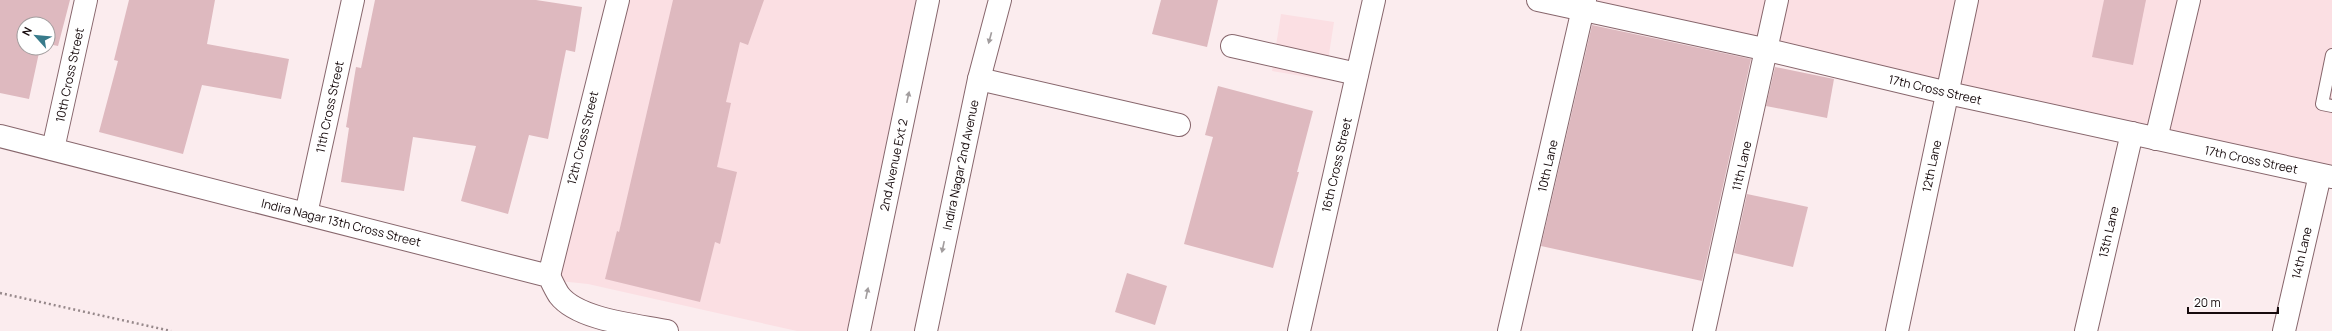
<svg xmlns="http://www.w3.org/2000/svg" width="2332" height="331" viewBox="0 0 2332 331" font-family="Manrope,sans-serif">
	<style>
		.built { fill: #fbdfe3 }
		.building { fill: #deb9bf }
		.lines { fill: none; stroke-linecap: round; stroke-linejoin: round }
		.service-casing { stroke: #87666c; stroke-width: 14 }
		.minor-casing { stroke: #87666c; stroke-width: 24 }
		.tertiary-casing { stroke: #87666c; stroke-width: 24 }
		.path { stroke: #96888a; stroke-width: 2.5; stroke-dasharray: 2 3; stroke-linecap: butt }
		.service { stroke: #fff; stroke-width: 12 }
		.minor { stroke: #fff; stroke-width: 22 }
		.tertiary { stroke: #fff; stroke-width: 22 }
		.oneway { fill: #a29d9e }
		.labels { text-anchor: middle; stroke-width: 3.5; stroke-linejoin: round; paint-order: stroke }
		.street-label { font-size: 12px; fill: #160a0c; stroke: #fff }
	</style>
	<rect width="100%" height="100%" fill="#fbecee"/>
	<g class="built">
		<polygon points="624,0 916,0 847,331 797,331 588,284 559,281"/>
		<polygon points="1588,0 1774,0 1766,44"/>
		<polygon points="1777,0 2332,0 2332,178 1768,50"/>
		<polygon points="1281,14 1334,22 1325,80 1272,71"/>
	</g>
	<g class="building">
		<polygon points="0,0 70,0 58,46 48,44 48,24 24,24 24,48 40,48 29,99 0,93"/>
		<polygon points="129,0 215,0 207,44 289,59 281,99 202,85 183,154 99,132 118,61 114,60"/>
		<polygon points="375,0 536,0 582,7 575,52 566,50 548,139 529,135 508,214 461,201 476,146 413,137 404,191 341,182 349,128 346,127 356,67 361,68"/>
		<polygon points="673,0 764,0 748,45 740,42 726,102 731,103 717,167 737,172 720,244 715,242 700,302 605,279 617,231 619,232"/>
		<polygon points="1161,0 1218,0 1207,47 1152,34"/>
		<polygon points="2104,0 2146,0 2133,65 2092,57"/>
		<polygon points="1592,25 1751,59 1702,281 1541,246"/>
		<polygon points="1775,67 1834,79 1827,118 1766,106"/>
		<polygon points="1218,86 1313,111 1297,172 1299,172 1273,268 1184,244 1213,137 1205,135"/>
		<polygon points="1747,194 1808,207 1793,267 1734,253"/>
		<polygon points="1127,273 1167,286 1155,325 1115,312"/>
	</g>
	<g class="lines">
		<g class="service-casing">
			<polyline id="service" points="2332,55 2322,104 2332,106"/>
		</g>
		<g class="minor-casing">
			<g id="minor">
				<polyline points="1538,0 1768,50 1948,93 2332,177"/>
				<polyline points="1232,46 1357,74"/>
				<polyline points="979,79 1179,125"/>
				<path d="M0 136 549 276C552 282 555 289 559 295 578 320 637 325 667 331"/>
				<polyline points="2156,139 2189,0"/>
				<polyline points="53,149 86,0"/>
				<polyline points="306,214 353,0"/>
				<polyline points="549,276 618,0"/>
				<polyline points="1299,331 1374,0"/>
				<polyline points="1509,331 1585,0"/>
				<polyline points="1704,331 1777,0"/>
				<polyline points="1897,331 1967,0"/>
				<polyline points="2086,331 2132,133"/>
				<polyline points="2284,331 2320,175"/>
			</g>
		</g>
		<g class="tertiary-casing">
			<g id="tertiary">
				<polyline points="859,331 928,0"/>
				<polyline points="926,331 979,79 1000,0"/>
			</g>
		</g>
		<polyline class="path" points="0,293 171,331"/>
		<use href="#service" class="service"/>
		<use href="#minor" class="minor"/>
		<use href="#tertiary" class="tertiary"/>
	</g>
	<defs><path id="oneway-solid" d="M-6-.8H1V-3.2L6.5 0L1 3.2V.8H-6Z"/></defs>
	<g class="oneway">
		<use href="#oneway-solid" transform="translate(990 38) rotate(105)"/>
		<use href="#oneway-solid" transform="translate(908 97) rotate(-78)"/>
		<use href="#oneway-solid" transform="translate(943 247) rotate(102)"/>
		<use href="#oneway-solid" transform="translate(867 293) rotate(-78)"/>
	</g>
	<g class="labels">
		<g class="street-label">
			<text transform="translate(70 75) rotate(-78)" y="4">10th Cross Street</text>
			<text transform="translate(1935 90) rotate(13)" y="4">17th Cross Street</text>
			<text transform="translate(330 107) rotate(-78)" y="4">11th Cross Street</text>
			<text transform="translate(583 138) rotate(-76)" y="4">12th Cross Street</text>
			<text transform="translate(2251 160) rotate(12)" y="4">17th Cross Street</text>
			<text transform="translate(894 165) rotate(-78)" y="4">2nd Avenue Ext 2</text>
			<text transform="translate(961 165) rotate(-78)" y="4">Indira Nagar 2nd Avenue</text>
			<text transform="translate(1337 165) rotate(-77)" y="4">16th Cross Street</text>
			<text transform="translate(1548 166) rotate(-77)" y="4">10th Lane</text>
			<text transform="translate(1742 166) rotate(-77)" y="4">11th Lane</text>
			<text transform="translate(1932 166) rotate(-78)" y="4">12th Lane</text>
			<text transform="translate(341 223) rotate(14)" y="4">Indira Nagar 13th Cross Street</text>
			<text transform="translate(2109 232) rotate(-77)" y="4">13th Lane</text>
			<text transform="translate(2302 253) rotate(-77)" y="4">14th Lane</text>
		</g>
	</g>
	<g transform="translate(36 36) rotate(297)"><circle r="19" fill="#ffffff" stroke="#a29d9e"/>
	<path d="M0-3L7 15L0 10L-7 15Z" fill="#387b8b"/>
	<text y="-6" font-size="11" font-weight="bold" text-anchor="middle" fill="#160a0c">N</text>
	</g>
	<path d="M2188 307v6h90v-6" fill="none" stroke="#160a0c" stroke-width="2"/>
	<text x="2194" y="307" font-size="12" fill="#160a0c" stroke="#ffffff" stroke-width="3" paint-order="stroke">20 m</text>
</svg>
